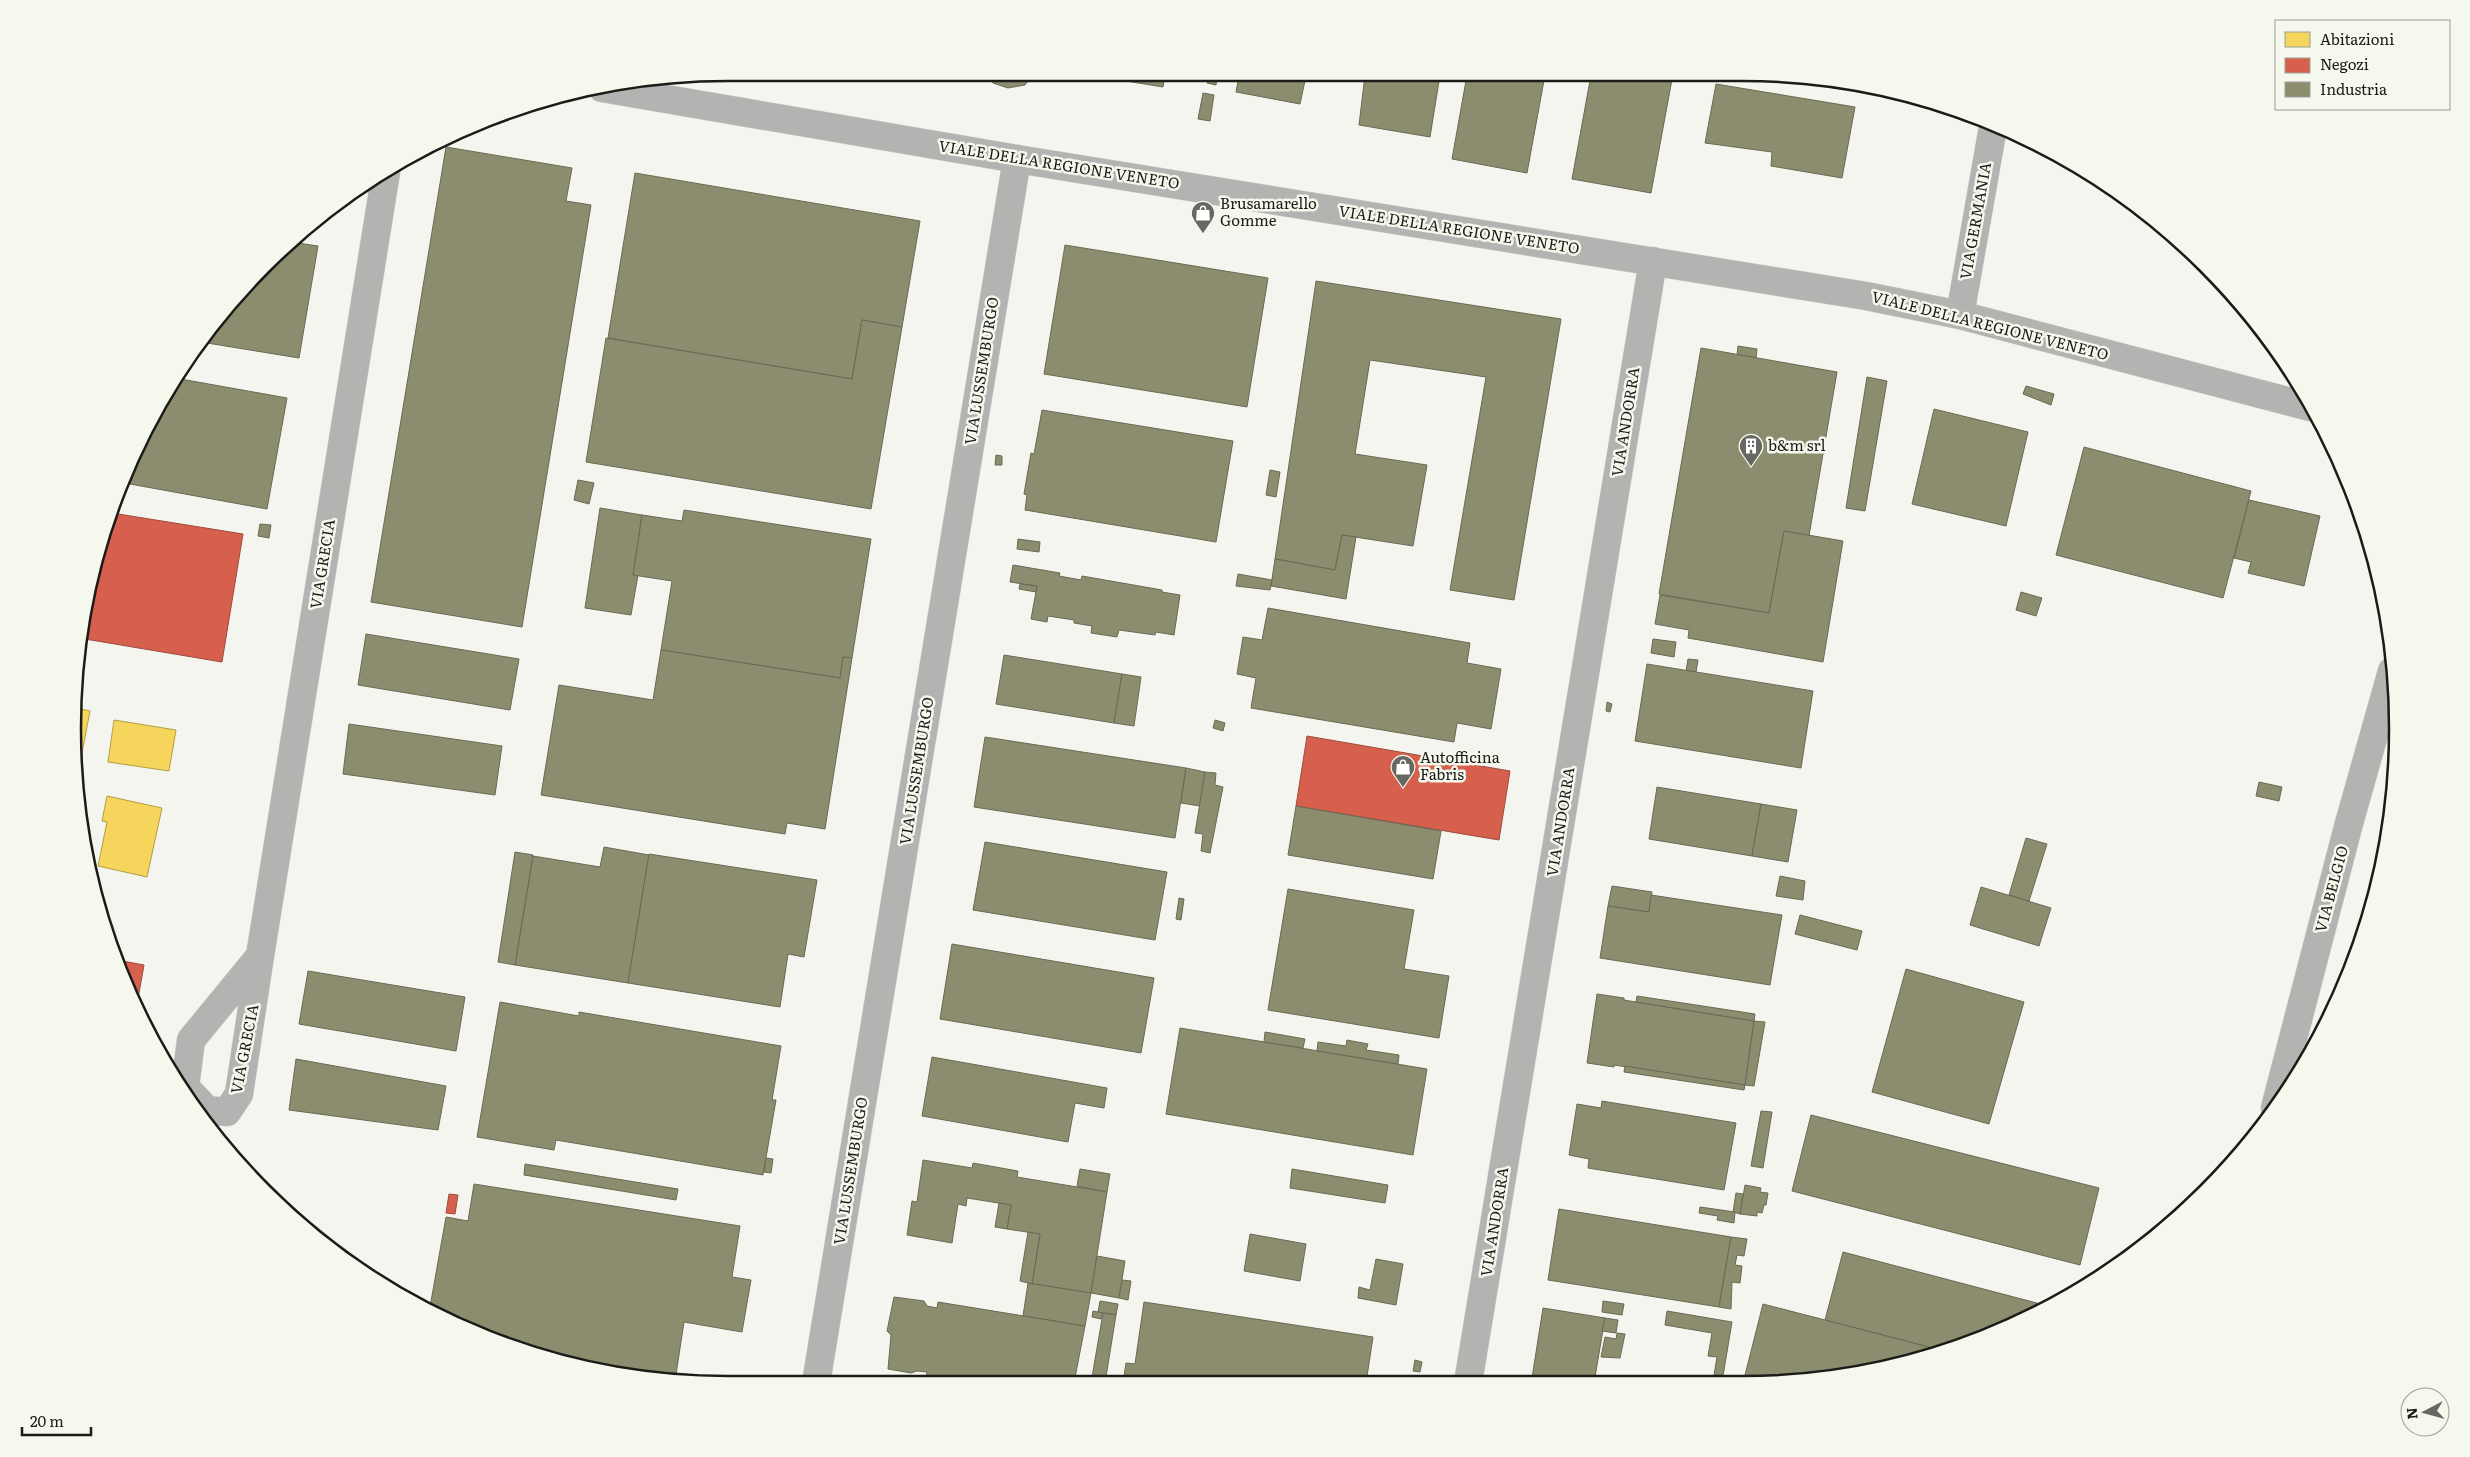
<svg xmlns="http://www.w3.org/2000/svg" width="2470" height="1457" viewBox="0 0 2470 1457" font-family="Literata,serif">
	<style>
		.homes { fill: #f6d55c; stroke: #b49d47 }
		.shops { fill: #d6604d; stroke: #9e4b3d }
		.industry { fill: #8c8c6e; stroke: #6a6a54 }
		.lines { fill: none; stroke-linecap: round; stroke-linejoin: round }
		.minor-casing { stroke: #d0d1cd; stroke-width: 29 }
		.minor { stroke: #b3b4b1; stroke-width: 28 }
		.labels { text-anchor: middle; stroke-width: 5; stroke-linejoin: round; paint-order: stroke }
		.street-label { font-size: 15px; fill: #1b1b17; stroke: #f5f8ec }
		.poi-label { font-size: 15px; fill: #1b1b17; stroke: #f5f8ec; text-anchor: start }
		.rim { fill: none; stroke: #1b1b17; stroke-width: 2.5 }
	</style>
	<rect width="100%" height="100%" fill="#f4f5ef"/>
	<g class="homes">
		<polygon points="76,708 90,711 82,753 75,751"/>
		<polygon points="114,720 176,730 169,771 108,762"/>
		<polygon points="107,796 162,808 147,877 98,866 107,822 102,821"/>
	</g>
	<g class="shops">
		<polygon points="112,513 243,534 222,662 79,638 95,558"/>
		<polygon points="1307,736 1510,771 1499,840 1296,806"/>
		<polygon points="117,960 144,965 137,1004 122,979"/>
		<polygon points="449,1194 458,1195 455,1214 446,1213"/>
	</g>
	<g class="industry">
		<polygon points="1673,74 1651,193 1572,179 1591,75"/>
		<polygon points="1365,75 1440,75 1430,137 1359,125"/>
		<polygon points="1467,75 1545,75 1527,173 1452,159"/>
		<polygon points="1095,76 1165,76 1163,87"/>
		<polygon points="1208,76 1217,76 1216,85 1207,83"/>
		<polygon points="1239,76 1306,76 1300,104 1236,92"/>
		<polygon points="989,77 1031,77 1025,85 1008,88 993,83"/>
		<polygon points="1716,84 1855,107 1842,178 1771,166 1772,152 1705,143"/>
		<polygon points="1203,93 1214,95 1210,121 1198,119"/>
		<polygon points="446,147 572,168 566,201 591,205 522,627 371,602"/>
		<polygon points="635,173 920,221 902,327 862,320 852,379 608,338"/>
		<polygon points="291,242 318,246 299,358 201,342 264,265"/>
		<polygon points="1065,245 1268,278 1247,407 1044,374"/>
		<polygon points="1316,281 1561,319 1514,600 1450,590 1486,377 1370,360 1355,454 1427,465 1413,546 1342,535 1335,570 1275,559"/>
		<polygon points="862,320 902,327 871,509 586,462 606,338 852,379"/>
		<polygon points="1738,346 1757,349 1756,358 1737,355"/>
		<polygon points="1701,348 1837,372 1809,536 1784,531 1769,613 1659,594"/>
		<polygon points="1867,377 1887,381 1865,511 1846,508"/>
		<polygon points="175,378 287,398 267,509 130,484 140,439"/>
		<polygon points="2026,386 2054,394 2051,405 2023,394"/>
		<polygon points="1934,409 2028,432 2006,526 1912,504"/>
		<polygon points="1042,410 1233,441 1216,542 1025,510 1027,495 1024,494 1031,453 1034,454"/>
		<polygon points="2084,447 2251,491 2223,598 2056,555"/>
		<polygon points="996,455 1002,456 1002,465 995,465"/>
		<polygon points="1270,470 1280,472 1276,497 1266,495"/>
		<polygon points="578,480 594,483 589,504 574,500"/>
		<polygon points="2249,500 2320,516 2304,586 2248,573 2251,562 2234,558"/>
		<polygon points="600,508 642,515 633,575 638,575 631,615 585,608"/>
		<polygon points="684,510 871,539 852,658 843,657 840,678 661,650 672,581 633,575 642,515 682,521"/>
		<polygon points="260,524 271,525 269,538 258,536"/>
		<polygon points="1784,531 1843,541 1823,662 1688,638 1689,630 1655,624 1660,595 1769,613"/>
		<polygon points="1342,535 1356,537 1346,599 1271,586 1275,559 1335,570"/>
		<polygon points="1018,539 1040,542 1039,552 1017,549"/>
		<polygon points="1013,565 1060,573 1059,576 1081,580 1082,576 1162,590 1162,592 1180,595 1174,635 1156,632 1155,635 1119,630 1117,637 1091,633 1092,626 1074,623 1074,620 1048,616 1047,622 1031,619 1037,586 1010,582"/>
		<polygon points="1238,574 1272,580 1270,590 1236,586"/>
		<polygon points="1020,584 1037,586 1036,592 1019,589"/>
		<polygon points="2021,592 2042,598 2036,616 2016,610"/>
		<polygon points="1268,608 1470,643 1467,663 1501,669 1491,729 1457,723 1454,742 1251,708 1256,678 1237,674 1243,637 1262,640"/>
		<polygon points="366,634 519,659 510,710 358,685"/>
		<polygon points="1653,639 1676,642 1674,657 1651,653"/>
		<polygon points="661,650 840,678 843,657 852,658 825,829 787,823 785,834 541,795 559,685 653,700"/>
		<polygon points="1004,655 1122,674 1114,723 996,704"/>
		<polygon points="1688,659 1698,660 1696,672 1686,671"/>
		<polygon points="1647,664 1813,691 1801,768 1635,741"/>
		<polygon points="1122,674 1141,677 1134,726 1114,723"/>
		<polygon points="1607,702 1612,704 1610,712 1606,711"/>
		<polygon points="1215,720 1225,723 1223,731 1213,728"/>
		<polygon points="349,724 502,746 495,795 343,774"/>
		<polygon points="985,737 1186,768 1175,838 974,807"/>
		<polygon points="1186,768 1205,772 1200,806 1181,803"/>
		<polygon points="1205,772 1216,773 1215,785 1223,787 1210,853 1201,851 1203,834 1195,833"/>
		<polygon points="2259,782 2282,787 2279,801 2256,796"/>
		<polygon points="1657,787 1761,804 1752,856 1649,839"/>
		<polygon points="1761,804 1797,810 1788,862 1752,856"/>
		<polygon points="1296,806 1441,831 1433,879 1288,855"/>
		<polygon points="2026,838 2047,844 2029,901 2009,895"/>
		<polygon points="985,842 1167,872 1155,940 973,910"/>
		<polygon points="604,847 649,855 628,983 515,965 533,856 600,867"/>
		<polygon points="515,852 533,855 515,965 498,962"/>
		<polygon points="649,854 817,880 804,957 788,954 780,1007 628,983"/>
		<polygon points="1780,876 1805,881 1803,900 1776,896"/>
		<polygon points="1612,886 1652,892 1649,912 1608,906"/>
		<polygon points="1981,887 2051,908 2039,946 1970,925"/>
		<polygon points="1288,889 1414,910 1404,969 1449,976 1439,1038 1268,1010"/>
		<polygon points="1651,895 1782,915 1770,985 1600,958 1608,906 1649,912"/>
		<polygon points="1179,898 1184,899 1181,920 1176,919"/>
		<polygon points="1800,915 1862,931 1857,950 1795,934"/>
		<polygon points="952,944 1154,978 1141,1053 940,1019"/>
		<polygon points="1906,969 2024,1002 1989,1124 1872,1092"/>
		<polygon points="308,971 465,997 456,1051 299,1024"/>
		<polygon points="1597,994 1624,998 1624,1000 1636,1002 1754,1021 1745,1085 1614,1065 1614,1067 1587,1063"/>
		<polygon points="1637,996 1755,1014 1754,1021 1636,1002"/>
		<polygon points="500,1002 579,1016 579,1012 781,1046 772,1100 776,1100 763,1175 556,1140 554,1150 477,1137"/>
		<polygon points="1754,1021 1765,1022 1754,1086 1745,1085"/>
		<polygon points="1180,1028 1427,1069 1413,1155 1166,1114"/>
		<polygon points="1265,1032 1305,1039 1303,1048 1264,1042"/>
		<polygon points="1347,1040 1368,1044 1366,1050 1399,1055 1398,1064 1317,1051 1318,1042 1346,1046"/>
		<polygon points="932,1057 1107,1088 1104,1108 1075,1103 1068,1142 922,1116"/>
		<polygon points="296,1059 446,1086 438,1130 289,1110"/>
		<polygon points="1625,1066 1745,1085 1744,1090 1624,1072"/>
		<polygon points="1602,1101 1736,1123 1724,1190 1588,1168 1589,1159 1569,1155 1577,1104 1601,1108"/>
		<polygon points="1761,1111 1772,1112 1763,1168 1751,1166"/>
		<polygon points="1811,1115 2099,1188 2080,1265 1792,1191"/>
		<polygon points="766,1158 773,1159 771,1173 764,1172"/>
		<polygon points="923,1160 972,1168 973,1163 1018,1171 1017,1177 1107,1192 1091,1293 1032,1284 1040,1234 1007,1229 1011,1205 967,1198 966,1206 958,1204 952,1243 907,1235 912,1201 917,1202"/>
		<polygon points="525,1164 678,1189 676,1200 524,1175"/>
		<polygon points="1080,1169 1110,1174 1107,1192 1077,1186"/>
		<polygon points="1292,1169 1388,1185 1385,1203 1290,1188"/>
		<polygon points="474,1184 740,1226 732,1277 751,1280 742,1332 684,1322 675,1381 518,1350 430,1307 446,1217 468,1221"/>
		<polygon points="1745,1185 1761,1188 1760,1192 1768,1193 1766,1205 1764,1205 1762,1213 1757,1212 1757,1216 1740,1214"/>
		<polygon points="1736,1193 1743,1194 1740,1214 1733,1212"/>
		<polygon points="999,1203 1011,1205 1007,1229 995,1227"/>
		<polygon points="1700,1207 1735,1212 1734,1223 1717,1220 1718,1216 1699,1213"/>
		<polygon points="1559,1209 1731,1237 1719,1307 1548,1280"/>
		<polygon points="1028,1232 1040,1234 1032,1284 1020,1281"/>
		<polygon points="1250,1234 1306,1244 1300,1281 1244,1271"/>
		<polygon points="1731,1237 1747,1239 1744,1256 1737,1255 1735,1265 1742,1266 1740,1283 1732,1282 1731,1309 1719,1307"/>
		<polygon points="1843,1252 2048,1306 1952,1350 1944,1351 1825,1320"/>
		<polygon points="1097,1256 1125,1261 1119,1298 1091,1293"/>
		<polygon points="1376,1259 1403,1264 1396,1305 1358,1298 1359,1287 1370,1290"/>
		<polygon points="1122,1280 1131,1281 1128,1300 1119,1298"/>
		<polygon points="1028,1283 1091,1293 1085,1326 1023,1316"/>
		<polygon points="894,1297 924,1301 927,1306 937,1308 938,1302 1085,1326 1074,1383 959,1383 926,1378 927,1372 917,1371 911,1373 888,1369 891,1335 887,1331"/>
		<polygon points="1100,1301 1118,1304 1116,1315 1098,1312"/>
		<polygon points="1603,1301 1624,1304 1622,1315 1602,1312"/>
		<polygon points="1144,1302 1373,1337 1366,1383 1123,1383 1126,1363 1135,1364"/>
		<polygon points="1763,1304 1825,1320 1944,1351 1785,1383 1743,1383"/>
		<polygon points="1543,1308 1605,1318 1594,1383 1560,1383 1532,1378"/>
		<polygon points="1093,1311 1103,1313 1101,1319 1092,1317"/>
		<polygon points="1667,1311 1732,1322 1723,1376 1714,1375 1717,1357 1708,1356 1712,1333 1665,1325"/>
		<polygon points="1103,1313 1116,1315 1105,1383 1091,1383"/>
		<polygon points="1605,1318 1618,1320 1616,1333 1602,1331"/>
		<polygon points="1617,1333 1625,1334 1620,1358 1601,1357 1605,1337 1616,1339"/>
		<polygon points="1415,1360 1422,1362 1420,1372 1413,1371"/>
	</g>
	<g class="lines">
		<g class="minor-casing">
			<g id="minor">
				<polyline points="602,88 1017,159 1866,296 1960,315 2310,407"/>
				<polyline points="1960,315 1993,127"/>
				<polyline points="260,956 239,1094 227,1112 207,1110 185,1087 191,1040 260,956 386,172"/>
				<polyline points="2275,1108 2348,827 2392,671"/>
				<polyline points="816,1383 1017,159"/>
				<polyline points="1468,1383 1653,261"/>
			</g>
		</g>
		<use href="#minor" class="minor"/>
	</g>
	<defs>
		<g id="shop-pin" transform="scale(1.25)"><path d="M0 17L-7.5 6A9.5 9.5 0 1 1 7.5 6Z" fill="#676763" stroke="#f5f8ec"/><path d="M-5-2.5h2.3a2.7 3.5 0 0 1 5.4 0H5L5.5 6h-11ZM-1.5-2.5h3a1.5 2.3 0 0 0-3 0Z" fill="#fff"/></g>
		<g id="building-pin" transform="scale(1.25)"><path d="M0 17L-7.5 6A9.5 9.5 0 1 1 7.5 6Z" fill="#676763" stroke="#f5f8ec"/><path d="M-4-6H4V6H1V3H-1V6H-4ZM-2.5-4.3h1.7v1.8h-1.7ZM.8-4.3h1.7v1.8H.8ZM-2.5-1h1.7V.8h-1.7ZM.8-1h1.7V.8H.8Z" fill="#fff"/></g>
	</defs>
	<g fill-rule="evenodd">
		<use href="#shop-pin" x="1203" y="213"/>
		<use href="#building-pin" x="1751" y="446"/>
		<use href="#shop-pin" x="1403" y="767"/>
	</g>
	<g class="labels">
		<g class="street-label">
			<text transform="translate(1059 165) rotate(9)" y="5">VIALE DELLA REGIONE VENETO</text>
			<text transform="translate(1976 221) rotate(-80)" y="5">VIA GERMANIA</text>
			<text transform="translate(1459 230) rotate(9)" y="5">VIALE DELLA REGIONE VENETO</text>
			<text transform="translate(1990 326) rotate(14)" y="5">VIALE DELLA REGIONE VENETO</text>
			<text transform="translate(982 371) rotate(-81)" y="5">VIA LUSSEMBURGO</text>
			<text transform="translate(1626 422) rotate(-81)" y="5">VIA ANDORRA</text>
			<text transform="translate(323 564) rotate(-81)" y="5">VIA GRECIA</text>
			<text transform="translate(917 771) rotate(-81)" y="5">VIA LUSSEMBURGO</text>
			<text transform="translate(1561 822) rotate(-81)" y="5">VIA ANDORRA</text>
			<text transform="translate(2332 889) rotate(-75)" y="5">VIA BELGIO</text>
			<text transform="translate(245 1049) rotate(-79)" y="5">VIA GRECIA</text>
			<text transform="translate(851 1171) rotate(-81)" y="5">VIA LUSSEMBURGO</text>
			<text transform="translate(1495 1222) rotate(-81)" y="5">VIA ANDORRA</text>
		</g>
		<g class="poi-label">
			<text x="1220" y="209">Brusamarello<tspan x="1220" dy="17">Gomme</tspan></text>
			<text x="1768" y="451">b&amp;m srl</text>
			<text x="1420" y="763">Autofficina<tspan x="1420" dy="17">Fabris</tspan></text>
		</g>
	</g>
	<path d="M0 0H2470V1457H0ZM728 81H1742A647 647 0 0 1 2389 728V729A647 647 0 0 1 1742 1376H728A647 647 0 0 1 81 729V728A647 647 0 0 1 728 81Z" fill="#f5f8ec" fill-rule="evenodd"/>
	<path class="rim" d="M728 81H1742A647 647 0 0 1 2389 728V729A647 647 0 0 1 1742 1376H728A647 647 0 0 1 81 729V728A647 647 0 0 1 728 81Z"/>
	<rect x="2275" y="20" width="175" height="90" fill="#f5f8ec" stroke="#9ea097"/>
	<rect x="2285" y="32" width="25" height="15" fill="#f6d55c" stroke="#9ea097"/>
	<text x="2320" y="45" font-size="15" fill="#1b1b17">Abitazioni</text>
	<rect x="2285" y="58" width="25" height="15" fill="#d6604d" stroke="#9ea097"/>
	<text x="2320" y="70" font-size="15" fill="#1b1b17">Negozi</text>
	<rect x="2285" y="82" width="25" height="15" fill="#8c8c6e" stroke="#9ea097"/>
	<text x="2320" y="95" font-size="15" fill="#1b1b17">Industria</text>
	<g transform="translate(2425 1412) rotate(264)"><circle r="24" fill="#f5f8ec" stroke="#9ea097"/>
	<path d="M0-4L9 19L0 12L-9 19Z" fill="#676763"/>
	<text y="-8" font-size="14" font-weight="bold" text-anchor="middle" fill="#1b1b17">N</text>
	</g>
	<path d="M22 1427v8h69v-8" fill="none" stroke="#1b1b17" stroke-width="2.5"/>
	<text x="30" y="1427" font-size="15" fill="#1b1b17" stroke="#f5f8ec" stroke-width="4" paint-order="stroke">20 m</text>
</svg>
